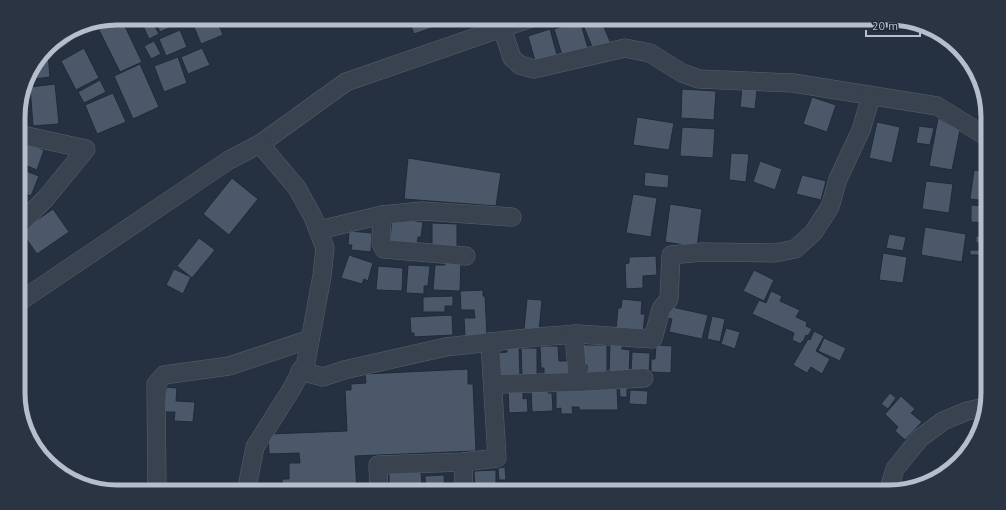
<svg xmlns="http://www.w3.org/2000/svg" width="1006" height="510" viewBox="0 0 1006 510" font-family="'PT Sans',sans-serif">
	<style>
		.building { fill: #4b586a; stroke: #202a38 }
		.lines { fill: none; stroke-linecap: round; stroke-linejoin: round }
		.minor-casing { stroke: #57616e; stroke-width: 19 }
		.minor { stroke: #394350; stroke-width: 18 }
		.rim { fill: none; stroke: #b6becb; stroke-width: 5 }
	</style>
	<rect width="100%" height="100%" fill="#253141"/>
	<g class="building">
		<polygon points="117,18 121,18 142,62 120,72 95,22"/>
		<polygon points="154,18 175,18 178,24 160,32"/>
		<polygon points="216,18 223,35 201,44 194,27"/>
		<polygon points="408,18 431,18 434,27 414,34"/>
		<polygon points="586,18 600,18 612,46 593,49 581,20"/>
		<polygon points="152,21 159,34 149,39 143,26"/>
		<polygon points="580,21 588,48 562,55 554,29"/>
		<polygon points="550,29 557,55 535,61 528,36"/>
		<polygon points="180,30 187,47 166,56 159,39"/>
		<polygon points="154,41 161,54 151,59 144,46"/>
		<polygon points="84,48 99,78 76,90 61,61"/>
		<polygon points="202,48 210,65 188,74 181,57"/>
		<polygon points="44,53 48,53 50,77 26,80 28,73"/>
		<polygon points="178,57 187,83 164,92 154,66"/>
		<polygon points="140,64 159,107 133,119 114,76"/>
		<polygon points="100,80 106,92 84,103 78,92"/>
		<polygon points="26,82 28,101 21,102"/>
		<polygon points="55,84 59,124 33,126 30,87"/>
		<polygon points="742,88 757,90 755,109 740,107"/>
		<polygon points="682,89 716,91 714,120 681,118"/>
		<polygon points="113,93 126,122 97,134 85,105"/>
		<polygon points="812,97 836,105 827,132 803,124"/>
		<polygon points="19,106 23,106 24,124 18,125"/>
		<polygon points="637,117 674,123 669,150 633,145"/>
		<polygon points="938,118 960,130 952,170 929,166"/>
		<polygon points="877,122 900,127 892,163 869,158"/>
		<polygon points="919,126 934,128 930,145 916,143"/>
		<polygon points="682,127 715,129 713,158 680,156"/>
		<polygon points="18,140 44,150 37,170 18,162"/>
		<polygon points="731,153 749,154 746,182 729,180"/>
		<polygon points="408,158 501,173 496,206 404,199"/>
		<polygon points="760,161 782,169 775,190 753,182"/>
		<polygon points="18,168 39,176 31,196 18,191"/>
		<polygon points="974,170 987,172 987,201 970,199"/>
		<polygon points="645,172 669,175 668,188 644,186"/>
		<polygon points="802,175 826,181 821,200 796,194"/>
		<polygon points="232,178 258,199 229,235 203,214"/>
		<polygon points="926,181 953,184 949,213 922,209"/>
		<polygon points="633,194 657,198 651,237 626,233"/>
		<polygon points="670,204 702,209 697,247 665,242"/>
		<polygon points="971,205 987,206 988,223 971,222"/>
		<polygon points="53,209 69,232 37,254 21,231"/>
		<polygon points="392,218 423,222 421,237 418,237 417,245 390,241"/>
		<polygon points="432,223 457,224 457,247 432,246"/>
		<polygon points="925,227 966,234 962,262 921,255"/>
		<polygon points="349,231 372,233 371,252 351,250 352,245 348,245"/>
		<polygon points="889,234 906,237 903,251 886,248"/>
		<rect x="976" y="236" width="10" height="7"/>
		<polygon points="199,238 215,250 192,278 177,266"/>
		<rect x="970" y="250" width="10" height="5"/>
		<polygon points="883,253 907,257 903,283 879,280"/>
		<polygon points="349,255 373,263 368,281 364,279 362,284 341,278"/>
		<polygon points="656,256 657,275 643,276 643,288 626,289 625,264 629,263 629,257"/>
		<polygon points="445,260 461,261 460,291 433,290 435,265 445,265"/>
		<polygon points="408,265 430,266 428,286 424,286 424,294 406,293"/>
		<polygon points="378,266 403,268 402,291 376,290"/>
		<polygon points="174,269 191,277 183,294 166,285"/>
		<polygon points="754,270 774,280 764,301 743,291"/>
		<polygon points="483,290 483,296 485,296 487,335 465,336 464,318 475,318 474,310 461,310 460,291"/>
		<polygon points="771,291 782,296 780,301 800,310 796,317 807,322 806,326 812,329 808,336 806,335 803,342 802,341 801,344 792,340 794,333 752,314 759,300 766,303"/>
		<polygon points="453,296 453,306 445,306 445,312 423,312 423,297"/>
		<polygon points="527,299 542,300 539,331 524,329"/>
		<polygon points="622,299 642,301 641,314 645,314 643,332 616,329 618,308 621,308"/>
		<polygon points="668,306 708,315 702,339 669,332 672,319 665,317"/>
		<polygon points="452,315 453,335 414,337 414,333 411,333 410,317"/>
		<polygon points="712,316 725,319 720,342 707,339"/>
		<polygon points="726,328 740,332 735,349 721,344"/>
		<polygon points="814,331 824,336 816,351 830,359 822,374 811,367 807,373 793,365 808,339 810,340"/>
		<polygon points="824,338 846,348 840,361 818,351"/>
		<polygon points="610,343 622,344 622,349 630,350 629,373 609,372"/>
		<polygon points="582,345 607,345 607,374 587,374 587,365 582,365"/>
		<polygon points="656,345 672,346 671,373 651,372 651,359 655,359"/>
		<polygon points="540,346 558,346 559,361 569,361 570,376 544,376 544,368 541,368"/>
		<polygon points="507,348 519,348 520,377 501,378 499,353 507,352"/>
		<polygon points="521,348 537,348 537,379 522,376"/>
		<polygon points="632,352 650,353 649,375 631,374"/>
		<polygon points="468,369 468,384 473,384 476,451 355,456 357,492 283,492 282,479 289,479 289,463 300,463 299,453 269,454 268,434 347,431 345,390 351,390 351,384 366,383 365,374"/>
		<polygon points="619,384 627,384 627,397 620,397"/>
		<polygon points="166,387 177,388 176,401 195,402 193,422 174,421 175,412 164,412"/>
		<polygon points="523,387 523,399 527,398 528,412 509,413 508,388"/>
		<polygon points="548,387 548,393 552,393 553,411 532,412 531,388"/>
		<polygon points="617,388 618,410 579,410 579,407 572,407 573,414 561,414 561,408 556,409 556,391"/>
		<polygon points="630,390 648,391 647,405 629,404"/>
		<polygon points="890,393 896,398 888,409 881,404"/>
		<polygon points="901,396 915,409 911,413 922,422 905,440 895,431 898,427 885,414"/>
		<polygon points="505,467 506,480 499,480 498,468"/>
		<polygon points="496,470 496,492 475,492 474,471"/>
		<polygon points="421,472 422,485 416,486 417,492 389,492 389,473"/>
		<polygon points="444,475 445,492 426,492 425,476"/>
	</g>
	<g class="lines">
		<g class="minor-casing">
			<g id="minor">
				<polyline points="502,28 512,58 520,65 534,69 625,48 650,53 682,73 699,79 793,83 937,106 987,137"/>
				<polyline points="54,41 63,35"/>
				<polyline points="18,134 86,149 46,198 21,223 18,227"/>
				<polyline points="382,215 381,243 384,249 466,256"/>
				<polyline points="319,230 382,215 422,211 512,217"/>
				<polyline points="19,302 229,160 260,144 346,82 531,18"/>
				<polyline points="300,371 323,377 344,370 446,347 536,337 578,334 653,339 661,309 669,299 671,255 702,252 775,253 795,249 813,233 830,207 838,179 861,130 871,96"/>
				<polyline points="578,382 644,378"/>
				<polyline points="502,384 578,382 574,334"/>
				<polyline points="463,462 464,492"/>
				<polyline points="157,492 156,384 164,375 229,366 310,339"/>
				<polyline points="246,492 255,447 291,390 306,362 322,276 325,248 313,217 297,188 260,144"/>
				<polyline points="379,492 378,465 463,462 497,458 490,342"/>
				<polyline points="888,492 895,469 920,438 943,421 967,411 985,407"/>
			</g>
		</g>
		<use href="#minor" class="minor"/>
	</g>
	<path d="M0 0H1006V510H0ZM117 25H889A92 92 0 0 1 981 117V393A92 92 0 0 1 889 485H117A92 92 0 0 1 25 393V117A92 92 0 0 1 117 25Z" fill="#2a3442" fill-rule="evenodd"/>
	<path class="rim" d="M117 25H889A92 92 0 0 1 981 117V393A92 92 0 0 1 889 485H117A92 92 0 0 1 25 393V117A92 92 0 0 1 117 25Z"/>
	<path d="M866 30v6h54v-6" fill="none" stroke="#b6becb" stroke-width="2"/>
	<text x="872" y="30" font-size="12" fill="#b6becb" stroke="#1e2836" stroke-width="3" paint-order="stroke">20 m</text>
</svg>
